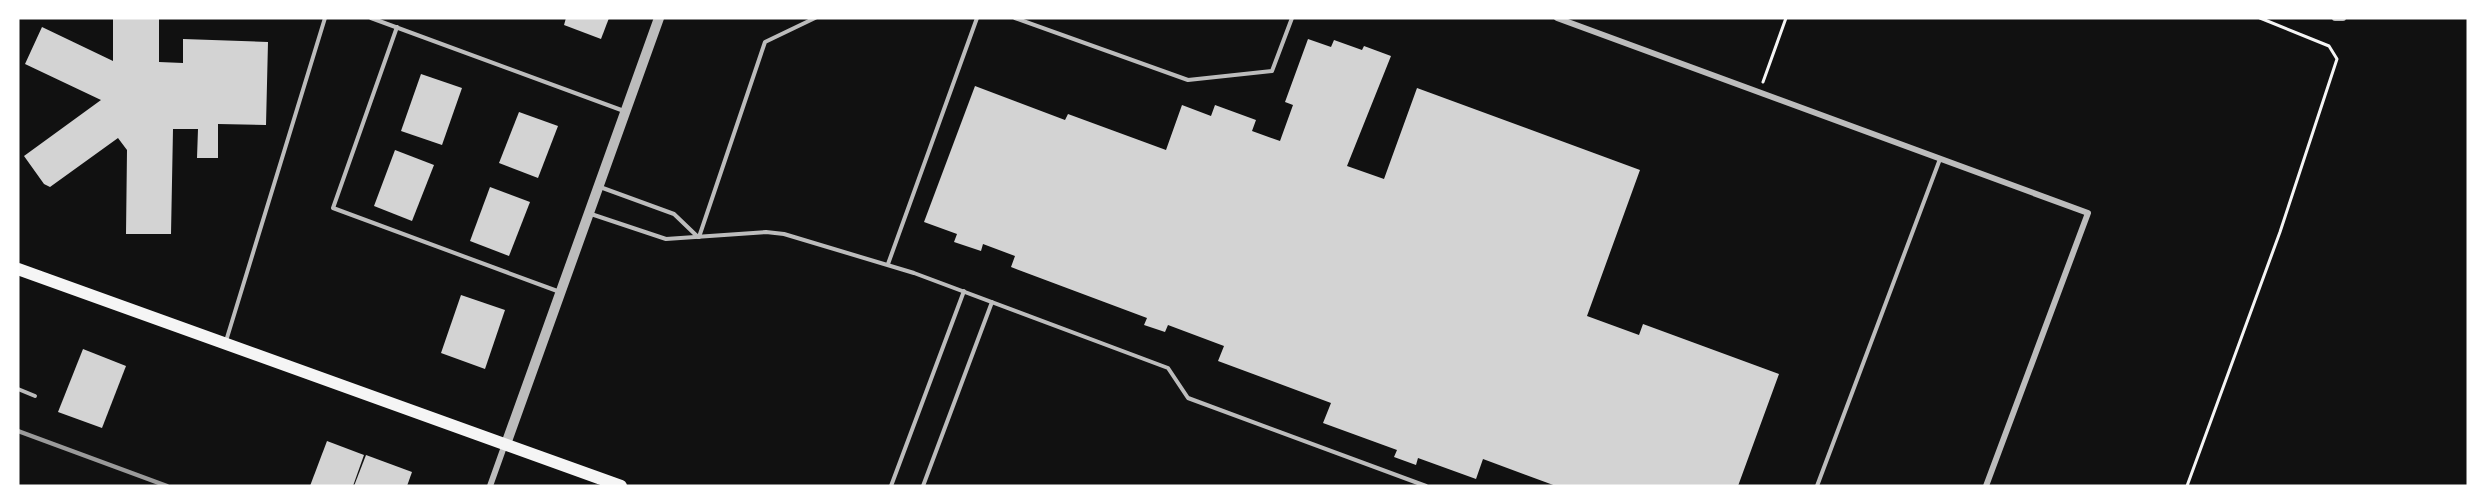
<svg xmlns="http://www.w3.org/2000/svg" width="2486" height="504" viewBox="0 0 2486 504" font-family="'Libre Baskerville',serif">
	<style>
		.building { fill: #d3d3d3 }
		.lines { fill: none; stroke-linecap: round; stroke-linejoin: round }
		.path { stroke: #f5f5f5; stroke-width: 3 }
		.service { stroke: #bcbcbc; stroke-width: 4 }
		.minor { stroke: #bcbcbc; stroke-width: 6 }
		.tertiary { stroke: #bcbcbc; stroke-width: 10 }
		.secondary { stroke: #f5f5f5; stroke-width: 12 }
		.rail { stroke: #9a9a9a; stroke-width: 4.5 }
	</style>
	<rect width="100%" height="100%" fill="#111"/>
	<g class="building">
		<polygon points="113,18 159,18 159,62 183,63 183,39 268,42 266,125 218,124 218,158 197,158 198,129 173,129 171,234 126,234 127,150 118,138 50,187 44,184 24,156 101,100 25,64 42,27 113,61"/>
		<polygon points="566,18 609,18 601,39 564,25"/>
		<polygon points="1308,39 1331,47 1334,40 1362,50 1364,46 1391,56 1347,166 1384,179 1417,88 1640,170 1587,316 1639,335 1643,324 1779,374 1738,486 1556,486 1483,459 1476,479 1418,458 1416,465 1394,457 1397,450 1323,423 1331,403 1218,361 1224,346 1168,325 1165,332 1144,325 1147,318 1011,267 1015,256 983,244 981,251 954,242 957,234 924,222 975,86 1065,120 1068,114 1166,150 1182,105 1211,116 1215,105 1256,120 1252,131 1280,141 1293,105 1285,102"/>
		<polygon points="421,74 462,88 442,145 401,131"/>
		<polygon points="519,112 558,126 538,178 499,163"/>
		<polygon points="395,150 434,165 412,221 374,206"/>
		<polygon points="490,187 530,202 509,256 470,241"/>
		<polygon points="461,295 505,310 485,369 441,353"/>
		<polygon points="83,349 126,366 102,428 58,412"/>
		<polygon points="327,441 364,455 353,486 310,486"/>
		<polygon points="366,455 412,472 407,486 354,486"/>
	</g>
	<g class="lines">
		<g class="path">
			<polyline points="1763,82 1786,18"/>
			<polyline points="2187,486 2280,232 2337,59 2329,46 2260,18"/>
		</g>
		<g class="service">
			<polyline points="371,18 624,111"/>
			<polyline points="1015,18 1188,80 1272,71 1292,18"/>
			<polyline points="397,27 333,208 560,292"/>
			<polyline points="600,187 674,214 698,237"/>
			<polyline points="591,214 666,239 766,232 784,234 914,273 1168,368 1188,398 1426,486"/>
			<polyline points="699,237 765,42 815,18"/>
			<polyline points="888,264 977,18"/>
			<polyline points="226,341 325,18"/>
			<polyline points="18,389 35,396"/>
			<polyline points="891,486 964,291"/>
			<polyline points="923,486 992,302"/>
			<polyline points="1817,486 1940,159"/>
		</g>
		<g class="minor">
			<polyline points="1557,18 2088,213 1986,486"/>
			<polyline points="2335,18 2343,18"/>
			<polyline points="490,486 505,444"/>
		</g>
		<polyline class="tertiary" points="506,444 659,18"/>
		<polyline class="secondary" points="18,269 621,486"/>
		<polyline class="rail" points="18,431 167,486"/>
	</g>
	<rect width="2486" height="504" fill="none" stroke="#ffffff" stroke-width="39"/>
</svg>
